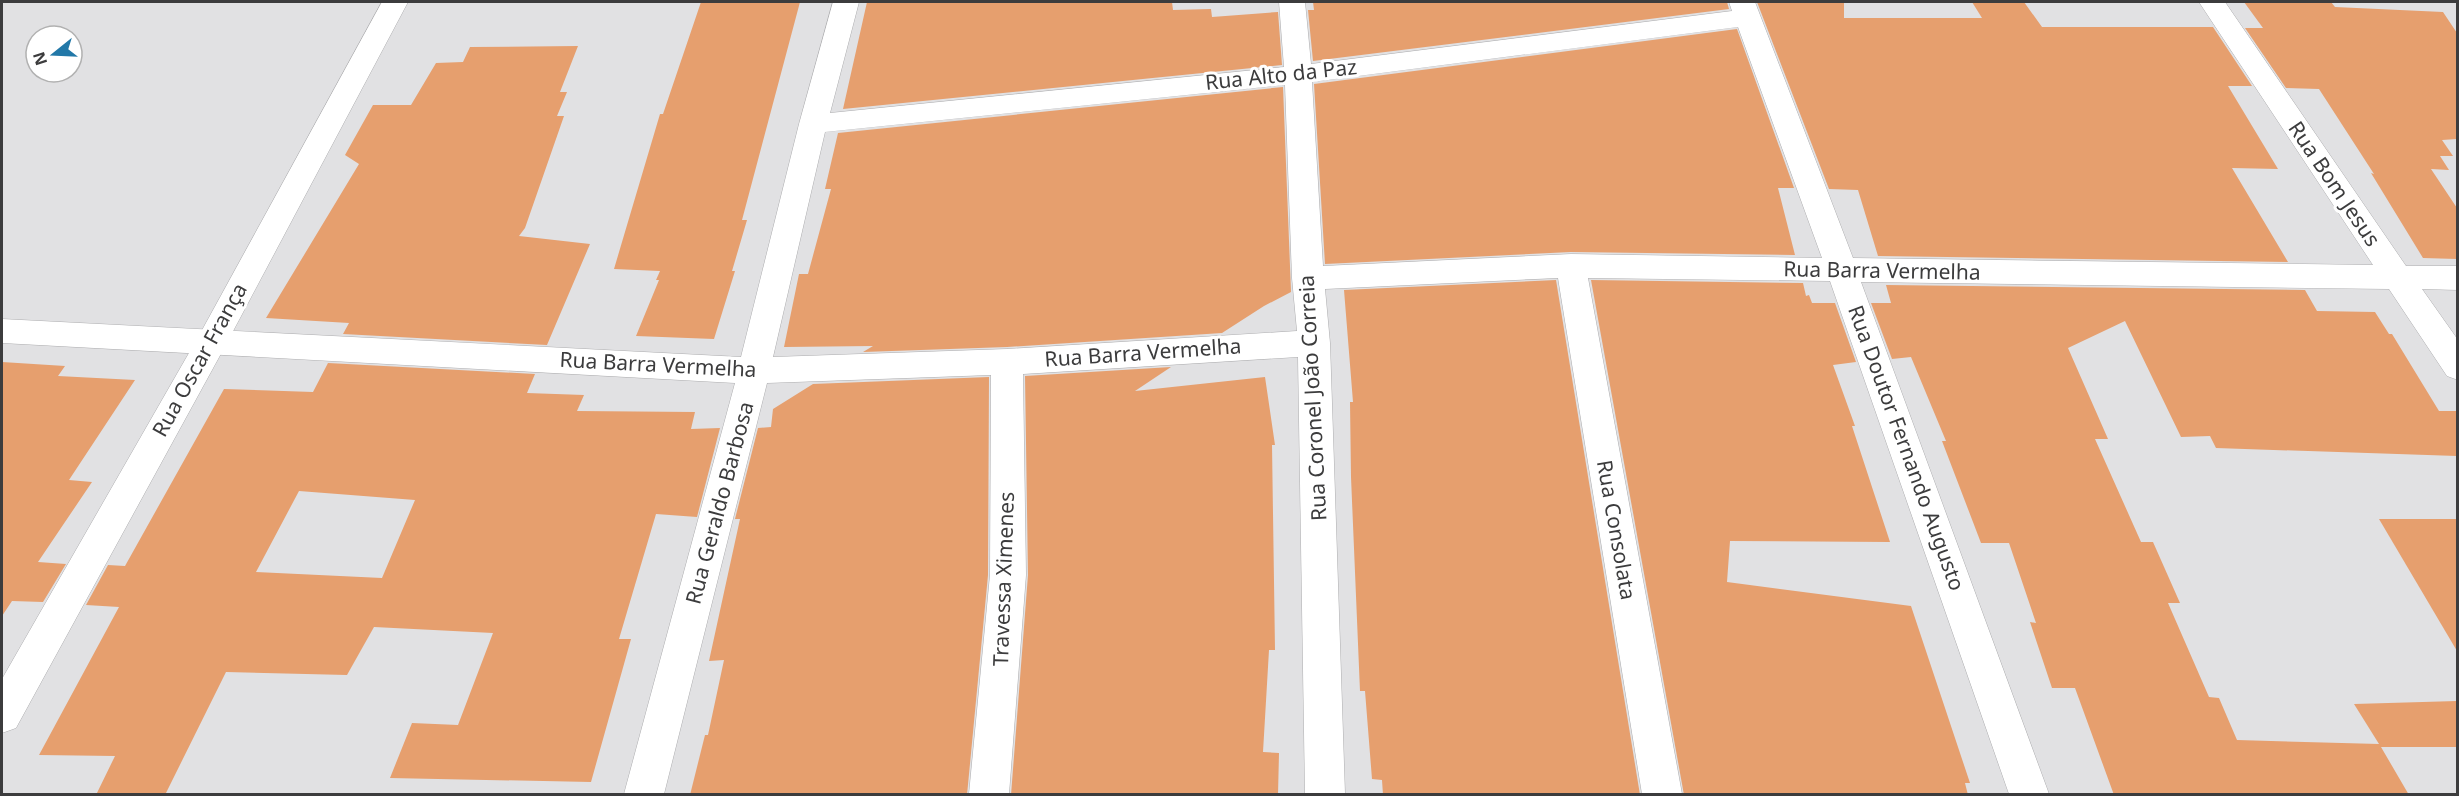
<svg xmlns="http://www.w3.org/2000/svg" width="2459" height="796" viewBox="0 0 2459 796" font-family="'Noto Sans',sans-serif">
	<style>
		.building { fill: #e69f6e; fill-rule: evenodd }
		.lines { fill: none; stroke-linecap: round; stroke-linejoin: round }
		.street-casing { stroke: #adadaf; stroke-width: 1 }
		.secondary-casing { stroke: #adadaf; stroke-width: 1 }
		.street { fill: #fff; fill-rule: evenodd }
		.secondary { fill: #fff; fill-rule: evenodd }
		.labels { text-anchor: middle; stroke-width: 6; stroke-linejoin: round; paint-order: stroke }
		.street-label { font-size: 21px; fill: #3c3c3d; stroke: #fff }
	</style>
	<rect width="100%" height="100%" fill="#e1e1e3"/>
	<g class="building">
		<polygon points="701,2 800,2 742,220 747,220 732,271 735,271 714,339 636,336 659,280 656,280 660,271 614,269 660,114 663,114"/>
		<polygon points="867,2 1172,2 1173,10 1211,9 1212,17 1278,12 1282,65 843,109"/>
		<polygon points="1313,2 1727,2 1729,9 1313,61 1308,10 1314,10"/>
		<polygon points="1757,2 1844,2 1844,18 1982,18 1972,2 2024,2 2042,27 2213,27 2252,86 2228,86 2278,169 2232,168 2288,262 1878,256 1858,190 1829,189"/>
		<polygon points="2244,2 2331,2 2335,7 2443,12 2457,33 2457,139 2442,140 2453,156 2440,156 2449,170 2431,169 2457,208 2457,259 2423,258 2371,173 2374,174 2319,89 2286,88 2245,28 2263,28"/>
		<polygon points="1737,29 1794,188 1778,188 1795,255 1571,252 1325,264 1314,84"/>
		<polygon points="578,46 560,92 567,92 557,116 564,116 525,228 519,236 590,244 547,345 343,334 349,323 266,318 359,164 345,155 373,105 411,105 436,63 463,62 470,47"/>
		<polygon points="1283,87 1291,292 1264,306 1222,333 1007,347 863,352 873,346 784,347 799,274 808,274 831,189 825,189 838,133"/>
		<polygon points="1556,280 1640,795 1383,795 1382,780 1372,779 1365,691 1360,691 1351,477 1350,402 1353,402 1344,290"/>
		<polygon points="1591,280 1803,283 1806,296 1809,295 1812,303 1835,303 1856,362 1833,365 1855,426 1852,426 1890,542 1730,541 1727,582 1911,606 1970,783 1965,783 1968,795 1684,795"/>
		<polygon points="1886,285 2305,290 2317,311 2375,312 2389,334 2392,334 2439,411 2457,411 2457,456 2216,448 2210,436 2181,437 2125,321 2068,348 2108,439 2095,439 2141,542 2153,542 2180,603 2168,603 2209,697 2219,698 2237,740 2379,744 2354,704 2457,701 2457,747 2381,747 2409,795 2114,795 2075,688 2052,688 2030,622 2036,623 2009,543 1981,543 1942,441 1946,441 1911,357 1892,359 1871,303 1891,303"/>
		<polygon points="2,362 65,366 58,376 135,380 69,480 92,482 38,562 66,564 43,602 12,601 2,616"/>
		<path d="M328 363 535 374 527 393 584 395 577 411 695 412 691 429 720 428 697 517 656 514 619 639H631L591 782 390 778 412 723 458 725 493 633 374 627 347 675 226 672 165 795H96L115 756 39 755 119 607 86 605 108 565 125 566 224 389 313 392ZM299 491 415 500 382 578 256 572Z"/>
		<polygon points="1171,367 1135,391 1265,377 1275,445 1272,445 1275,650 1269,650 1263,752 1279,753 1278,795 1011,795 1028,575 1025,376"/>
		<polygon points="989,377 988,575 967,795 690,795 705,735 708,735 724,660 709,661 740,519 735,519 758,428 771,427 773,409 813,384"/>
		<polygon points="2379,519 2457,519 2457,651"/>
	</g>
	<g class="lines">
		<g class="street-casing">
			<path id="street" d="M833 2H859L830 113 1284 67 1279 2H1305L1311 64 1732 11 1729 2H1755L1853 258 2373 265 2199 2H2225L2406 266H2458V290L2422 289 2458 340V380L2447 376 2389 289 1861 282 2049 794H2009L1830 281 1588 278 1682 794H1642L1558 278 1325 289 1330 343 1345 794H1305L1298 357 1023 374 1026 575 1009 794H969L990 575 991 375 767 383 664 794H624L735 383 2 343V319L741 357 799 124ZM1738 27 1822 258 1571 254 1323 266 1312 82ZM1285 85 1292 278 1297 331 1007 349 773 357 825 132Z"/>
		</g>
		<g class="secondary-casing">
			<polygon id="secondary" points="382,2 408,2 223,350 16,728 2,733 2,679 201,332"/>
		</g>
		<use href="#street" class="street"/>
		<use href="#secondary" class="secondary"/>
	</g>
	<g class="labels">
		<g class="street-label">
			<text transform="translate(1281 75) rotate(-6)" y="7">Rua Alto da Paz</text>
			<text transform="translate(2334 184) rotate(56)" y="7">Rua Bom Jesus</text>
			<text transform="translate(1882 271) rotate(1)" y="7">Rua Barra Vermelha</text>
			<text transform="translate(1143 353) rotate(-4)" y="7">Rua Barra Vermelha</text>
			<text transform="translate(200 360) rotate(-61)" y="7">Rua Oscar França</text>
			<text transform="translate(658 365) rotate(3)" y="7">Rua Barra Vermelha</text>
			<text transform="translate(1313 398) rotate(-93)" y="7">Rua Coronel João Correia</text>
			<text transform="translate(1906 448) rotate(70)" y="7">Rua Doutor Fernando Augusto</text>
			<text transform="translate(720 503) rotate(-75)" y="7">Rua Geraldo Barbosa</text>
			<text transform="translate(1616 530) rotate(80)" y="7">Rua Consolata</text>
			<text transform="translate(1004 579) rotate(-88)" y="7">Travessa Ximenes</text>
		</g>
	</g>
	<rect width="2459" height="796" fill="none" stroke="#3c3c3d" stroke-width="6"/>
	<g transform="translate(54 54) rotate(252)"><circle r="28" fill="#ffffff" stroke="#b1b1b1" stroke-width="1.5"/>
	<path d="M0-4.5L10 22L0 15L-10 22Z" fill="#2278a8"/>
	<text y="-9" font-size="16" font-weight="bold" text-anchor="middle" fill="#3c3c3d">N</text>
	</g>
</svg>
